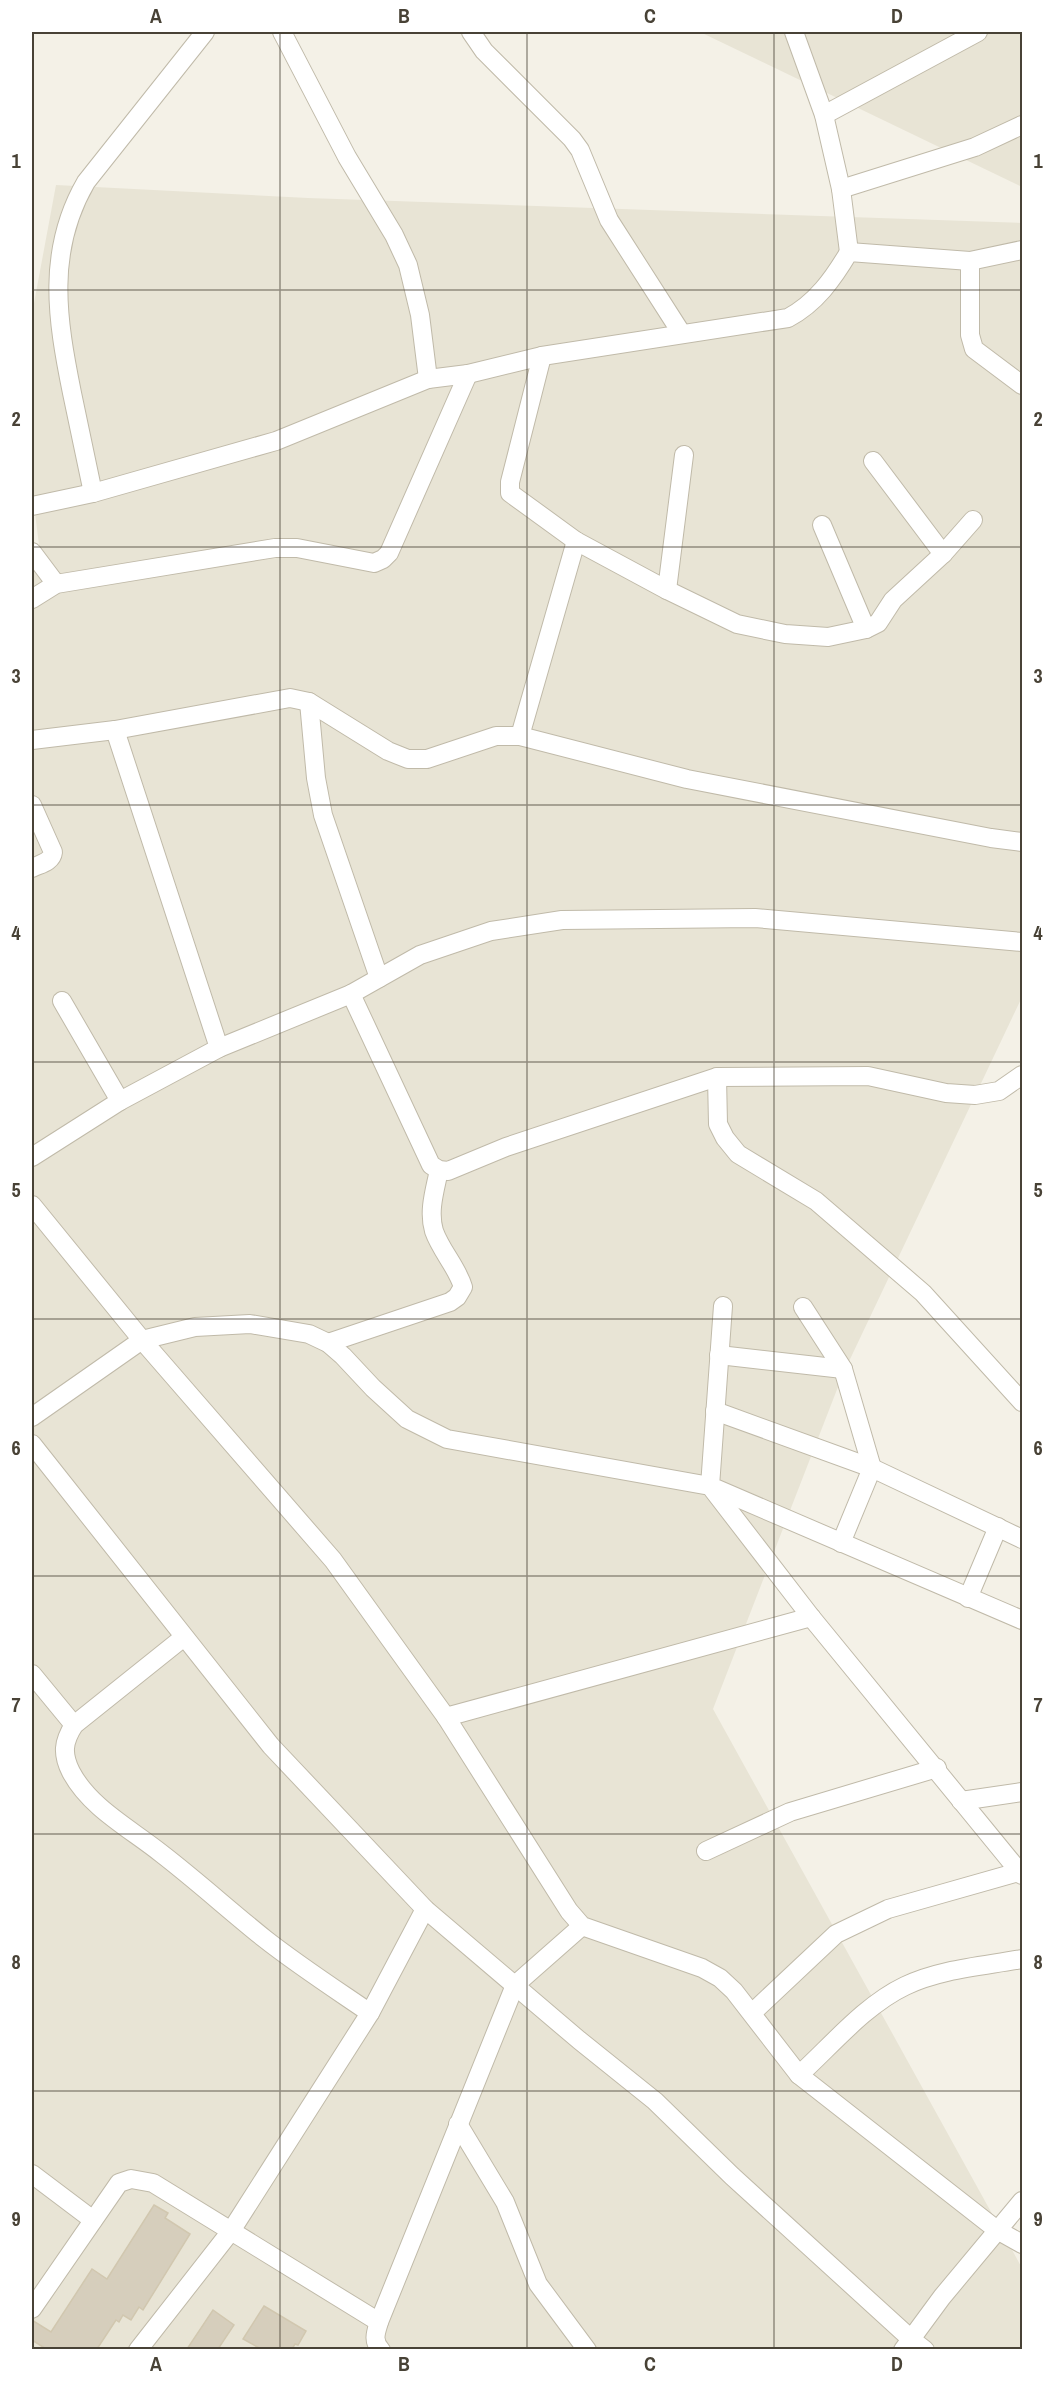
<svg xmlns="http://www.w3.org/2000/svg" width="1054" height="2381" viewBox="0 0 1054 2381" font-family="'Archivo Narrow',sans-serif">
	<style>
		.residential { fill: #e8e4d5 }
		.building { fill: #d6cebc; stroke: #d1c7af; stroke-width: 1.5 }
		.lines { fill: none; stroke-linecap: round; stroke-linejoin: round }
		.street-casing { stroke: #c0baa9; stroke-width: 20 }
		.street { stroke: #fff; stroke-width: 18 }
		.grid { fill: none; stroke: #484236; stroke-width: 1.5; stroke-opacity: 0.55 }
		.neatline { fill: none; stroke: #484236; stroke-width: 2 }
		.grid-label { font-size: 20px; text-anchor: middle; font-weight: bold; fill: #484236 }
	</style>
	<rect width="100%" height="100%" fill="#f4f1e7"/>
	<g class="residential">
		<polygon points="700,32 1022,32 1022,187"/>
		<polygon points="56,185 308,198 1022,223 1022,997 843,1374 713,1709 1022,2268 1022,2349 32,2349 32,547 39,545 32,489 32,314"/>
	</g>
	<g class="building">
		<polygon points="154,2205 168,2213 165,2218 190,2234 143,2310 139,2307 131,2320 123,2315 119,2322 116,2320 97,2349 46,2349 32,2340 32,2320 51,2332 92,2269 107,2279"/>
		<polygon points="264,2306 306,2331 298,2345 295,2344 292,2349 261,2349 243,2339"/>
		<polygon points="213,2310 234,2325 218,2349 187,2349"/>
	</g>
	<g class="lines">
		<g class="street-casing">
			<g id="street">
				<polyline points="282,32 347,157 394,235 408,265 420,315 428,379"/>
				<polyline points="471,32 484,51 572,139 580,150 609,220 682,334"/>
				<polyline points="794,32 824,115 841,189 849,252"/>
				<polyline points="824,115 978,32"/>
				<polyline points="841,189 975,147 1022,125"/>
				<polyline points="970,261 970,335 974,349 1022,385"/>
				<polyline points="542,356 510,482 510,493 576,541 667,590 737,624 785,634 828,637 866,629 878,623 893,600 943,554 973,520"/>
				<polyline points="873,461 943,554"/>
				<path d="M93 493C86 460 79 426 72 393 57 319 46 251 86 182L205 32"/>
				<path d="M32 506 93 493 276 441 428 379 468 374 542 356 788 318C816 303 833 279 849 252L970 261 1022 250"/>
				<polyline points="822,525 866,629"/>
				<polyline points="32,552 56,584"/>
				<polyline points="667,590 684,455"/>
				<polyline points="32,599 56,584 275,548 297,548 374,563 383,559 389,553 468,374"/>
				<polyline points="309,702 316,778 323,815 379,978"/>
				<polyline points="115,730 219,1048"/>
				<polyline points="520,736 576,541"/>
				<polyline points="32,740 115,730 290,698 309,702 388,751 408,759 427,759 496,736 520,736 687,779 991,838 1022,842"/>
				<path d="M32 805 53 852C52 862 40 864 32 868"/>
				<polyline points="351,994 431,1165 439,1170 448,1171 506,1147 717,1077 868,1076 946,1093 975,1095 999,1091 1022,1075"/>
				<polyline points="62,1001 120,1101"/>
				<polyline points="717,1077 718,1124 725,1138 738,1154 816,1201 923,1293 1022,1402"/>
				<polyline points="32,1157 120,1101 219,1048 351,994 420,955 491,931 562,920 755,918 1022,942"/>
				<polyline points="32,1205 142,1340 333,1560 446,1717 569,1911 582,1926 702,1968 720,1978 734,1991 799,2075 997,2230 1022,2244"/>
				<polyline points="723,1306 710,1486 1022,1620"/>
				<polyline points="803,1307 843,1369 872,1468 841,1543"/>
				<path d="M328 1343 450 1302 457 1297 463 1287C457 1267 441 1251 434 1231 428 1211 435 1190 439 1170"/>
				<polyline points="719,1355 843,1369"/>
				<polyline points="715,1411 872,1468 1022,1539"/>
				<polyline points="32,1417 142,1340 195,1327 250,1324 309,1334 328,1343 343,1356 373,1388 407,1419 447,1439 710,1486 811,1617 1022,1875"/>
				<polyline points="32,1444 271,1746 425,1909 579,2040 655,2101 732,2176 911,2339 925,2350"/>
				<polyline points="968,1598 998,1527"/>
				<path d="M184 1637 74 1725C63 1742 62 1754 71 1772 90 1808 131 1829 162 1854 197 1881 230 1911 265 1939 298 1965 335 1989 370 2013L425 1909"/>
				<polyline points="32,1674 74,1725"/>
				<polyline points="446,1717 811,1617"/>
				<polyline points="961,1801 1022,1792"/>
				<polyline points="706,1851 790,1812 937,1768"/>
				<polyline points="752,2013 836,1934 888,1909 1022,1871"/>
				<path d="M799 2075C832 2045 865 2005 905 1986 940 1969 984 1966 1022 1959"/>
				<polyline points="458,2124 505,2202 538,2284 587,2350"/>
				<polyline points="32,2174 93,2220"/>
				<polyline points="32,2309 119,2183 131,2179 153,2183 379,2322"/>
				<polyline points="138,2350 231,2231 370,2013"/>
				<path d="M381 2350C372 2341 376 2332 379 2322L515 1985 582 1926"/>
				<polyline points="903,2350 942,2297 1022,2201"/>
			</g>
		</g>
		<use href="#street" class="street"/>
	</g>
	<path class="grid" d="M280 32V2350M527 32V2350M774 32V2350M32 290H1022M32 547H1022M32 805H1022M32 1062H1022M32 1319H1022M32 1576H1022M32 1834H1022M32 2091H1022"/>
	<rect width="1054" height="2381" fill="none" stroke="#ffffff" stroke-width="66"/>
	<rect x="33" y="33" width="988" height="2315" class="neatline"/>
	<g class="grid-label">
		<text x="156" y="23">A</text>
		<text x="404" y="23">B</text>
		<text x="650" y="23">C</text>
		<text x="897" y="23">D</text>
		<text x="16" y="168">1</text>
		<text x="1038" y="168">1</text>
		<text x="16" y="426">2</text>
		<text x="1038" y="426">2</text>
		<text x="16" y="683">3</text>
		<text x="1038" y="683">3</text>
		<text x="16" y="940">4</text>
		<text x="1038" y="940">4</text>
		<text x="16" y="1197">5</text>
		<text x="1038" y="1197">5</text>
		<text x="16" y="1455">6</text>
		<text x="1038" y="1455">6</text>
		<text x="16" y="1712">7</text>
		<text x="1038" y="1712">7</text>
		<text x="16" y="1969">8</text>
		<text x="1038" y="1969">8</text>
		<text x="16" y="2226">9</text>
		<text x="1038" y="2226">9</text>
		<text x="156" y="2371">A</text>
		<text x="404" y="2371">B</text>
		<text x="650" y="2371">C</text>
		<text x="897" y="2371">D</text>
	</g>
</svg>
